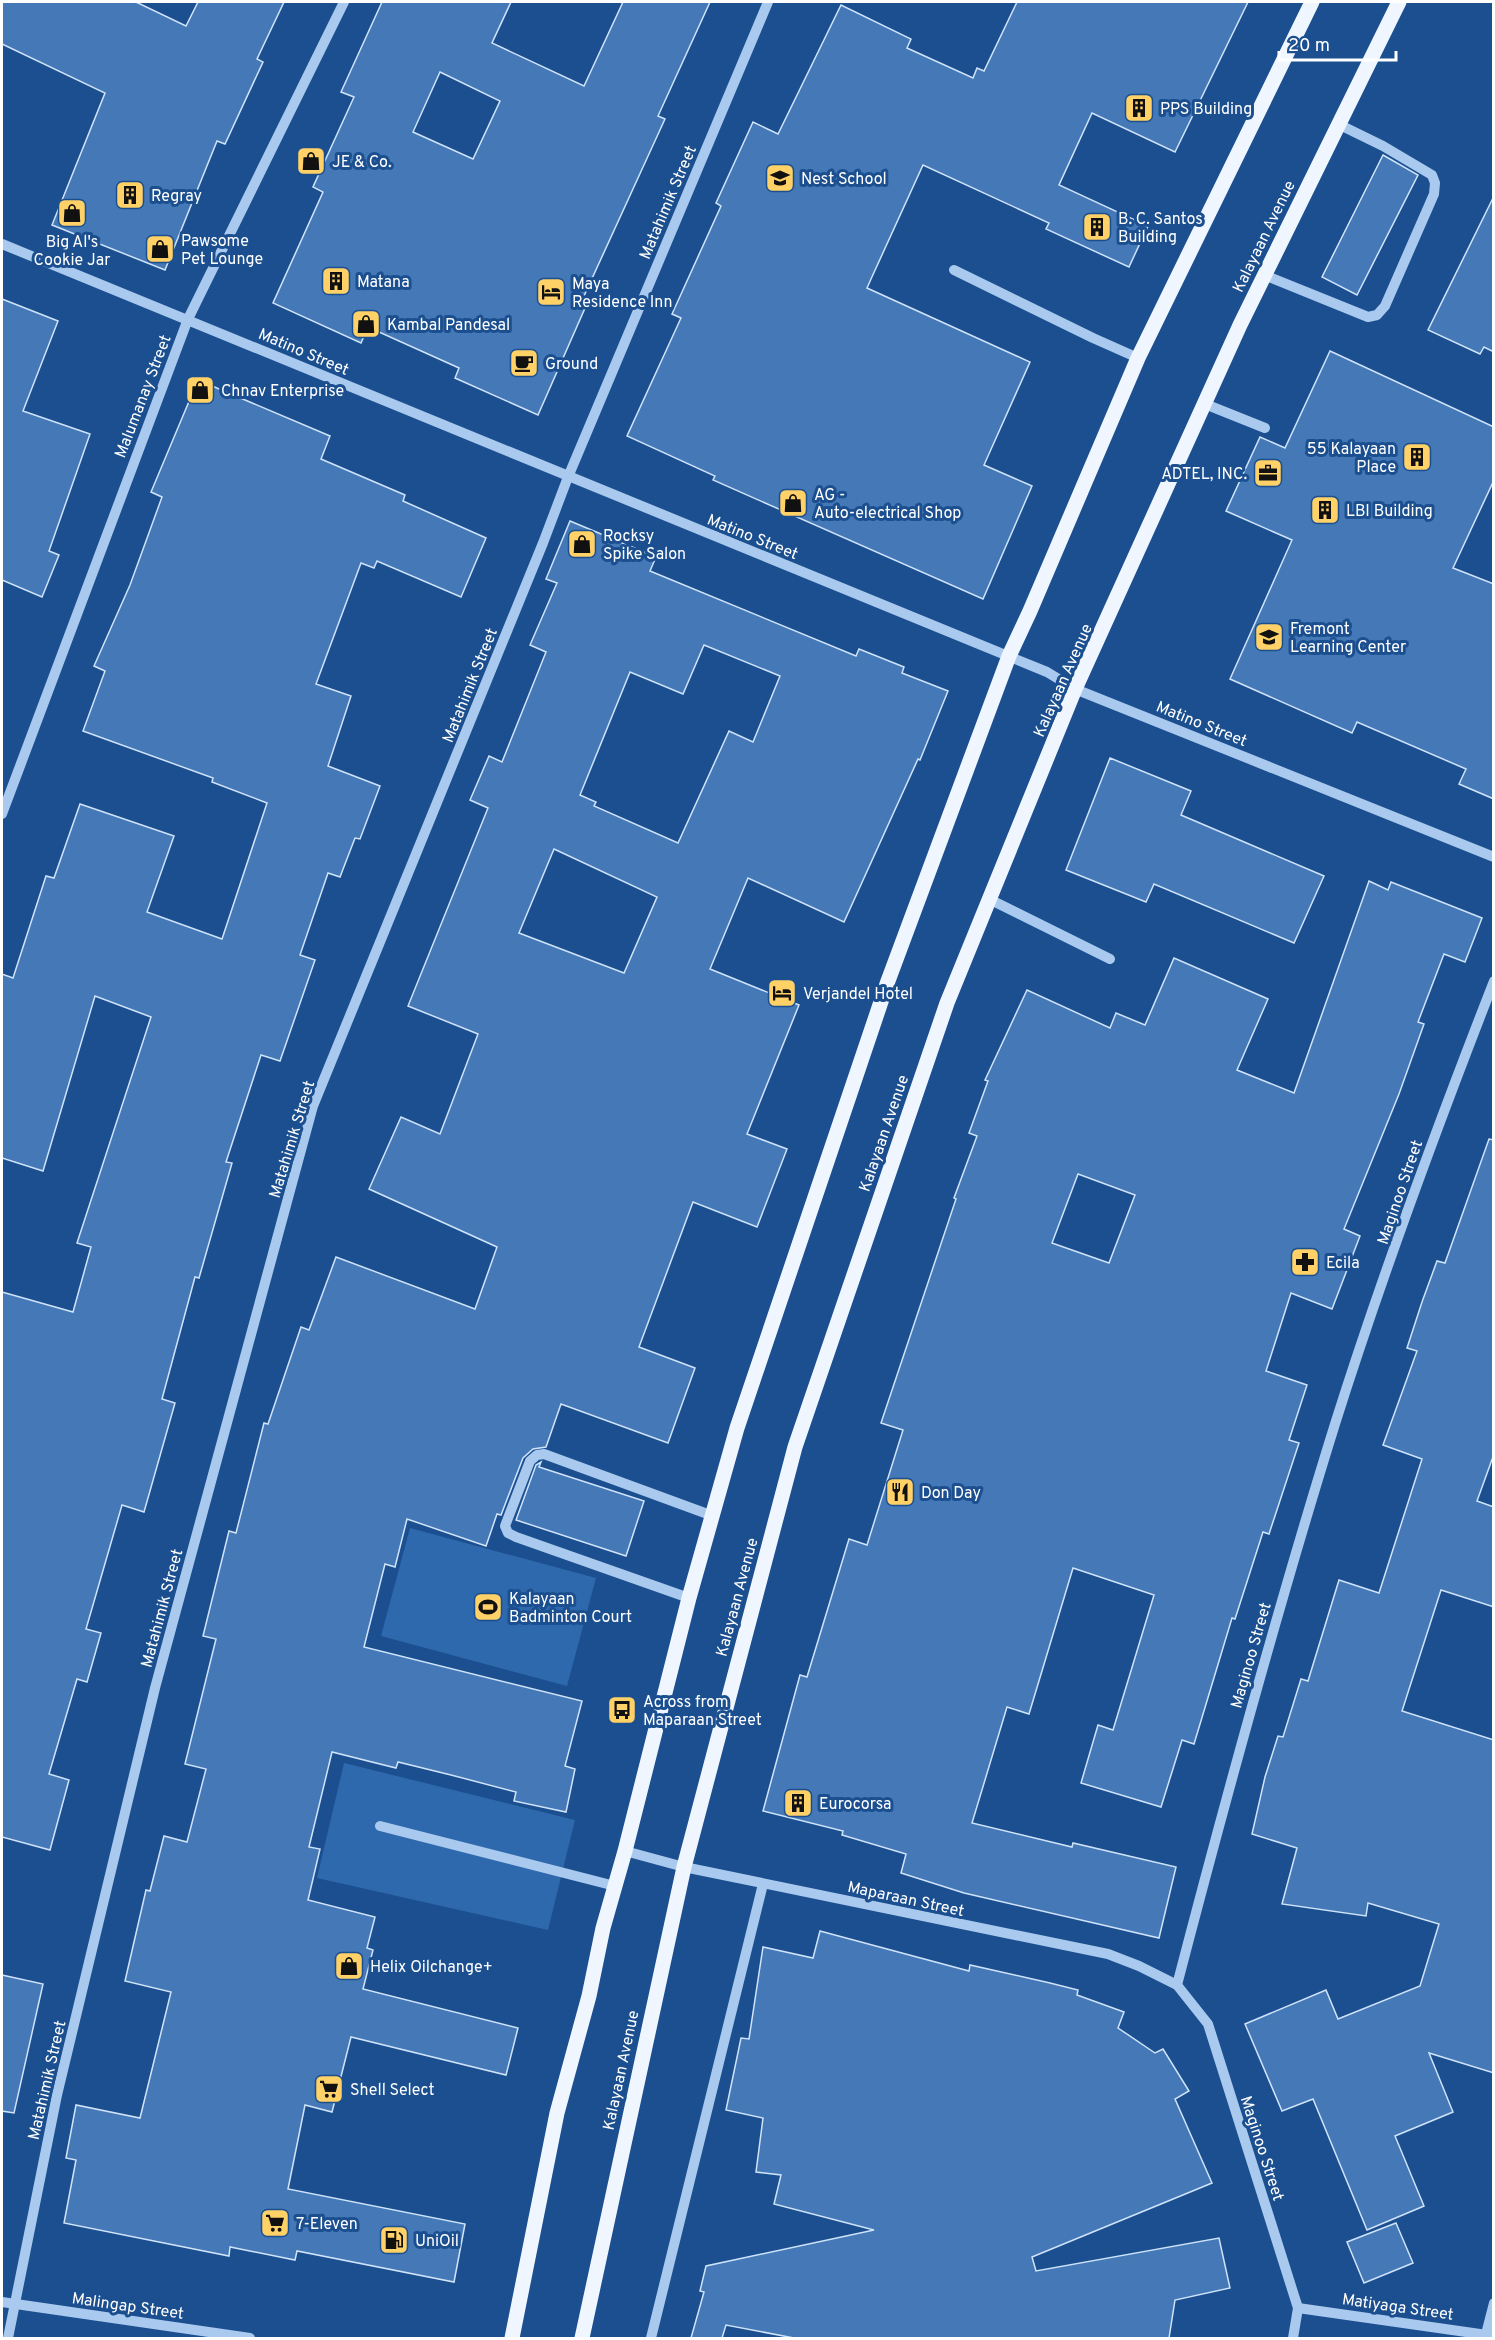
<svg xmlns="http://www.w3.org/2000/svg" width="1495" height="2340" viewBox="0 0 1495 2340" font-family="Overpass,sans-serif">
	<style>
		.green { fill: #2e69ad }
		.building { fill: #4478b7; stroke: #cfe3fa; stroke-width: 1.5; fill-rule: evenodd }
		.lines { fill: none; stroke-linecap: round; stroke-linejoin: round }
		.minor { stroke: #a9c9ee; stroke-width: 10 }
		.major { stroke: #f0f6ff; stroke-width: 15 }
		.labels { text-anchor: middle; stroke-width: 6; stroke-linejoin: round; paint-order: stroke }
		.poi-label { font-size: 16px; fill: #fff; stroke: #1b4f8f; text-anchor: start }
		.street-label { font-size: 16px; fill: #fff; stroke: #1b4f8f }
	</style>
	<rect width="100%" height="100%" fill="#1b4f8f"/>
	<g class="green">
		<polygon points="410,1528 596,1578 567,1686 381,1636"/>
		<polygon points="344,1763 575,1820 548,1930 317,1878"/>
	</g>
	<g class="building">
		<polygon points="2,2 136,2 186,26 198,2 284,2 257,59 263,62 225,144 217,141 165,270 52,225 105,93 2,44"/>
		<path d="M382 2H511L492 43 584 86 623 2H710L658 116 665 119 584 296 589 299 538 415 455 378 459 368 368 327 361 343 273 303 323 192 313 187 354 97 341 92ZM440 72 500 101 473 159 413 132Z"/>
		<polygon points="1017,2 1248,2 1175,152 1092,113 1059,185 1148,226 1129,267 1046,229 1049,223 923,165 871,279 867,288 1030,362 984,465 1032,486 983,599 713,480 715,476 627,436 681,318 672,314 721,206 716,203 753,122 778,134 841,5 911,39 907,48 973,78 977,68 984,71"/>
		<polygon points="1383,155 1418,175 1357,295 1322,277"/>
		<polygon points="1494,196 1494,352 1484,347 1480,354 1428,330"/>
		<polygon points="2,299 58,321 23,411 90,434 49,551 59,555 42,597 2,580"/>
		<polygon points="1330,351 1494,427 1494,480 1453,568 1494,584 1494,799 1459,784 1466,769 1357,722 1352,733 1230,679 1292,540 1226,511 1260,437 1285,448"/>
		<polygon points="198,380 330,436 321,459 405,495 403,501 486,538 461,597 377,561 374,568 361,563 316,684 351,696 328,766 380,786 360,839 355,838 340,877 328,873 300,955 315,960 280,1061 261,1055 226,1162 232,1163 199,1278 195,1277 162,1399 175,1403 144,1512 122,1505 86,1629 101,1633 87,1682 77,1679 49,1774 69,1780 50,1850 2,1837 2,1292 73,1312 91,1247 77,1243 151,1017 95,996 43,1171 2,1158 2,974 13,978 46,876 54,878 80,804 174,836 147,912 222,939 267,803 212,782 213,778 83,731 105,671 94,666 130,585 162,497 151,492"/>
		<path d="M570 521 656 557 650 571 856 656 859 649 904 667 902 673 948 691 920 760 918 759 844 922 748 878 710 969 799 1005 747 1134 787 1149 757 1227 693 1202 639 1347 695 1368 668 1443 561 1404 546 1447 533 1449 523 1458 501 1515 497 1514 486 1546 407 1519 395 1567 385 1564 364 1647 582 1701 565 1766 575 1769 566 1812 514 1801 516 1792 451 1775 398 1762 396 1768 332 1752 309 1847 320 1849 308 1900 375 1917 367 1948 373 1950 363 1989 518 2028 506 2075 351 2037 332 2112 305 2105 288 2189 465 2224 454 2282 297 2251 295 2260 230 2247 229 2256 64 2223 76 2160 66 2158 76 2105 140 2118 171 1992 125 1981 146 1890 150 1891 164 1836 187 1842 206 1769 185 1764 216 1639 203 1636 229 1531 236 1533 264 1423 268 1424 301 1327 309 1330 336 1257 475 1309 497 1247 369 1189 401 1117 440 1134 478 1034 408 1006 488 808 470 800 489 756 502 762 546 652 530 645 557 583 546 579ZM704 645 780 676 753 742 729 731 678 843 594 806 596 802 580 795 630 672 683 694ZM554 849 657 897 624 973 519 933Z"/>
		<polygon points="1110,758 1191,791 1181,815 1324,876 1294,943 1154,884 1146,902 1066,870"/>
		<path d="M1369 881 1388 890 1391 882 1482 918 1465 962 1444 954 1418 1022 1424 1024 1399 1094 1344 1229 1360 1236 1332 1309 1291 1293 1266 1371 1307 1385 1289 1440 1299 1443 1269 1534 1263 1532 1235 1619 1232 1618 1194 1744 1182 1740 1161 1807 1081 1783 1098 1725 1113 1730 1154 1595 1073 1568 1029 1714 1007 1707 972 1823 1072 1847 1073 1843 1176 1867 1159 1938 964 1893 901 1873 906 1854 842 1835 843 1831 763 1811 800 1675 807 1677 849 1539 867 1545 903 1430 881 1423 956 1199 954 1198 977 1136 969 1133 988 1081 985 1080 1027 990 1110 1028 1116 1013 1145 1025 1174 958 1268 999 1237 1070 1294 1093ZM1078 1174 1135 1195 1109 1263 1052 1243Z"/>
		<polygon points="1489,1139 1494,1140 1494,1454 1477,1501 1494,1507 1494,1607 1441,1590 1402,1711 1494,1740 1494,2073 1429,2053 1453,2112 1395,2136 1424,2206 1367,2230 1313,2099 1282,2111 1245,2024 1326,1990 1338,2019 1420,1986 1439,1924 1368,1903 1366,1916 1282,1904 1297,1848 1252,1834 1265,1777 1278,1736 1283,1737 1301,1679 1308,1681 1339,1580 1379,1593 1422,1459 1383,1445 1417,1351 1407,1348 1422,1302 1437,1261 1445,1263"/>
		<polygon points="541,1462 539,1467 644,1501 626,1556 516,1520 536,1465"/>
		<polygon points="820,1931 969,1971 970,1965 1050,1983 1078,1990 1077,1995 1124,2012 1118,2028 1155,2053 1163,2049 1189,2091 1175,2099 1212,2183 1032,2257 1036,2271 1219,2238 1230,2288 1175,2300 1169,2338 794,2338 726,2325 722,2338 691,2338 704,2292 700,2291 706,2266 874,2230 774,2204 781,2175 756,2172 763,2118 726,2110 741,2038 749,2039 763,1947 813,1958"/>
		<polygon points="2,1975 43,1984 14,2113 2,2111"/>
		<polygon points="1396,2223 1413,2263 1364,2283 1347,2242"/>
	</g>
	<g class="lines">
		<g class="minor">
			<polyline points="2,244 1047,672 1075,689 1494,857"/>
			<polyline points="954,270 1093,338 1138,358"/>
			<polyline points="1264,275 1368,317 1377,315 1385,306 1434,194 1435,183 1432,175 1383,146 1338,124"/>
			<polyline points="1205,404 1265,428"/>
			<polyline points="2,814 188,319 344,2"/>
			<polyline points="989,899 1110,959"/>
			<polyline points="689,1598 516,1537 508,1533 505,1526 530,1461 537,1455 544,1454 713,1516"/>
			<polyline points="380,1826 615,1886"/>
			<polyline points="625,1851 684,1867 1108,1954 1139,1966 1177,1985 1208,2024 1298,2308 1293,2338"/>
			<path d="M1177 1985C1226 1797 1277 1610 1335 1424 1382 1275 1437 1127 1494 981"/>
			<polyline points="2,2302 250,2338"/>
			<polyline points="1298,2308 1494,2336"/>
			<polyline points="1486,2334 1494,2303"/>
			<polyline points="8,2338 57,2095 155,1688 313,1106 543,543 568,477 768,2"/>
			<polyline points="651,2338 763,1884"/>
		</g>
		<g class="major">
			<polyline points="512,2338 557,2113 589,1996 603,1928 625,1851 689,1598 737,1428 888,981 1009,656 1030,611 1138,358 1312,2"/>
			<polyline points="582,2338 684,1867 795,1447 947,1003 1075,689 1240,325 1399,2"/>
		</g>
	</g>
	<defs>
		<g id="building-square" transform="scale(1.5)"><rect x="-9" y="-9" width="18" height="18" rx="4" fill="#ffd166" stroke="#1b4f8f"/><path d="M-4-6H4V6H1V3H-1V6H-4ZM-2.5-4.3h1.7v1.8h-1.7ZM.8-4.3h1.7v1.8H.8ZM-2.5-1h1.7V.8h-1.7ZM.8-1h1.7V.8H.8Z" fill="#111"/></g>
		<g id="shop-square" transform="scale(1.5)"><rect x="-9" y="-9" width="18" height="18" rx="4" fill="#ffd166" stroke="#1b4f8f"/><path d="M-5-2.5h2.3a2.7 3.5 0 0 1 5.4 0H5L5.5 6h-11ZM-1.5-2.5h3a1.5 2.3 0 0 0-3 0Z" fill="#111"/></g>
		<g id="school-square" transform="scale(1.5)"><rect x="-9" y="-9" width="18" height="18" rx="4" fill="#ffd166" stroke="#1b4f8f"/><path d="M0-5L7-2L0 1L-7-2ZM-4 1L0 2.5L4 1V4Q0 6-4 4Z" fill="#111"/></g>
		<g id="hotel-square" transform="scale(1.5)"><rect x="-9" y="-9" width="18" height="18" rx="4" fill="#ffd166" stroke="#1b4f8f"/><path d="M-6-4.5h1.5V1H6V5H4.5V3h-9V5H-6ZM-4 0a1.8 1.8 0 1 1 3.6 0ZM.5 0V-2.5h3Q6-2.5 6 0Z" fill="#111"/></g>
		<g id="cafe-square" transform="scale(1.5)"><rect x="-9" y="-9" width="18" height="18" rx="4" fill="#ffd166" stroke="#1b4f8f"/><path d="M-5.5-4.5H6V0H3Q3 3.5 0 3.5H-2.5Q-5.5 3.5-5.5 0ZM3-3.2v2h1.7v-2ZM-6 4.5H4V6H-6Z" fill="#111"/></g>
		<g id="office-square" transform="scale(1.5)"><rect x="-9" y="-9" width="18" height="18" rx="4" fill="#ffd166" stroke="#1b4f8f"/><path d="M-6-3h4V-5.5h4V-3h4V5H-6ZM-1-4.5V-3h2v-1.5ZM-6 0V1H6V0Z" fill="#111"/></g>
		<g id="pharmacy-square" transform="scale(1.5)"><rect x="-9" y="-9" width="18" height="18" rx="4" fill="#ffd166" stroke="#1b4f8f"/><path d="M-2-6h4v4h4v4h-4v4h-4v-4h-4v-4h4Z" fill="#111"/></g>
		<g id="restaurant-square" transform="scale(1.5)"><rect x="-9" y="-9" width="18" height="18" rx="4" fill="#ffd166" stroke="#1b4f8f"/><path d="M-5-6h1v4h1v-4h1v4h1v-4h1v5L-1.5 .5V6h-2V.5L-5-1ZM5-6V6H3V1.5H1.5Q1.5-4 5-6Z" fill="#111"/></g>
		<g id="stadium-square" transform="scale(1.5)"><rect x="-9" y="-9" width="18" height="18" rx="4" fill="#ffd166" stroke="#1b4f8f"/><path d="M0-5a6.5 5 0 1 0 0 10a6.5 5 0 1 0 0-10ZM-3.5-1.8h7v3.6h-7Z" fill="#111"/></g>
		<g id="bus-square" transform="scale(1.5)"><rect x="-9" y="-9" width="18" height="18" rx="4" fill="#ffd166" stroke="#1b4f8f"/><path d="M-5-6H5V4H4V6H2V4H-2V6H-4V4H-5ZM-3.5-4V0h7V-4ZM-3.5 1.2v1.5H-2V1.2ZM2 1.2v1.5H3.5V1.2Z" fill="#111"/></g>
		<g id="supermarket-square" transform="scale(1.5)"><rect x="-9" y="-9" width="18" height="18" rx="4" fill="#ffd166" stroke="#1b4f8f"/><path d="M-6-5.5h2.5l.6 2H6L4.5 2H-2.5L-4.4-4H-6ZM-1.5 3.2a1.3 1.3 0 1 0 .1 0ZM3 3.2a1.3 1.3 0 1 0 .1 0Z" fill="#111"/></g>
		<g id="fuel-square" transform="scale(1.5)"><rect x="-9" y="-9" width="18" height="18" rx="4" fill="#ffd166" stroke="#1b4f8f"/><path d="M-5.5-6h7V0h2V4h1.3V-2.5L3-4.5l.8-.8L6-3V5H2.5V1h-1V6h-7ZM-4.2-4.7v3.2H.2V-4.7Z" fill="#111"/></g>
	</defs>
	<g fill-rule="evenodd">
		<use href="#building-square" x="1139" y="108"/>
		<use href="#shop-square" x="311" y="161"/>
		<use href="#school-square" x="780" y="178"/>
		<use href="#building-square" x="130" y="195"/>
		<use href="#shop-square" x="72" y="213"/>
		<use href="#building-square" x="1097" y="227"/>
		<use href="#shop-square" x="160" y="249"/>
		<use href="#building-square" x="336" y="281"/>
		<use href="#hotel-square" x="551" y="292"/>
		<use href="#shop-square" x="366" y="324"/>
		<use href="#cafe-square" x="524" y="363"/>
		<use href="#shop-square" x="200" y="390"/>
		<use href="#building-square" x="1417" y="457"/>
		<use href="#office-square" x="1268" y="473"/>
		<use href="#shop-square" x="793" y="503"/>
		<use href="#building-square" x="1325" y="510"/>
		<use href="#shop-square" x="582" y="544"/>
		<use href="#school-square" x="1269" y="637"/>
		<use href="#hotel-square" x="782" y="993"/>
		<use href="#pharmacy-square" x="1305" y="1262"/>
		<use href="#restaurant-square" x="900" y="1492"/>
		<use href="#stadium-square" x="488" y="1607"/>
		<use href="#bus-square" x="622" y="1710"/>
		<use href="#building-square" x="798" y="1803"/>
		<use href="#shop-square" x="349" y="1966"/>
		<use href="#supermarket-square" x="329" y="2089"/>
		<use href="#supermarket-square" x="275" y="2223"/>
		<use href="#fuel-square" x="394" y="2240"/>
	</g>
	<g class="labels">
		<g class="poi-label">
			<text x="1160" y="114">PPS Building</text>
			<text x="332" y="167">JE &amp; Co.</text>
			<text x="801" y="184">Nest School</text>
			<text x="151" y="201">Regray</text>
			<text x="1118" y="224">B. C. Santos<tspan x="1118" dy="18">Building</tspan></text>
			<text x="181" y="246">Pawsome<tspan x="181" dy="18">Pet Lounge</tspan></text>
			<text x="72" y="247" text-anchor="middle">Big Al's<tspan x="72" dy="18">Cookie Jar</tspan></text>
			<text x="357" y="287">Matana</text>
			<text x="572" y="289">Maya<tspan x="572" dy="18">Residence Inn</tspan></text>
			<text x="387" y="330">Kambal Pandesal</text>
			<text x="545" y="369">Ground</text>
			<text x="221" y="396">Chnav Enterprise</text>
			<text x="1396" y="454" text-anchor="end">55 Kalayaan<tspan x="1396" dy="18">Place</tspan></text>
			<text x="1247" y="479" text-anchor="end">ADTEL, INC.</text>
			<text x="814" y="500">AG -<tspan x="814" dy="18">Auto-electrical Shop</tspan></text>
			<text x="1346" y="516">LBI Building</text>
			<text x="603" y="541">Rocksy<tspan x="603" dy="18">Spike Salon</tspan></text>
			<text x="1290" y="634">Fremont<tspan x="1290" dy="18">Learning Center</tspan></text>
			<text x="803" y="999">Verjandel Hotel</text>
			<text x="1326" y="1268">Ecila</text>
			<text x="921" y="1498">Don Day</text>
			<text x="509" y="1604">Kalayaan<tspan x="509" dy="18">Badminton Court</tspan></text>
			<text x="643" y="1707">Across from<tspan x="643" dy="18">Maparaan Street</tspan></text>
			<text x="819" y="1809">Eurocorsa</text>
			<text x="370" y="1972">Helix Oilchange+</text>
			<text x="350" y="2095">Shell Select</text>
			<text x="296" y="2229">7-Eleven</text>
			<text x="415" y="2246">UniOil</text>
		</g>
		<g class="street-label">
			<text transform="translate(667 202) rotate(-67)" y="6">Matahimik Street</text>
			<text transform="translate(1263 236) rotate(-64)" y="6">Kalayaan Avenue</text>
			<text transform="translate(304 351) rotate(23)" y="6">Matino Street</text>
			<text transform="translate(142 396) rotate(-69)" y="6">Malumanay Street</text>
			<text transform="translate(753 536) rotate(22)" y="6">Matino Street</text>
			<text transform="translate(1062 680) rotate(-66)" y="6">Kalayaan Avenue</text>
			<text transform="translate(469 685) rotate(-68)" y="6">Matahimik Street</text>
			<text transform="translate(1202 723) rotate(22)" y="6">Matino Street</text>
			<text transform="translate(883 1133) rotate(-71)" y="6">Kalayaan Avenue</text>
			<text transform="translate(291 1139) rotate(-73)" y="6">Matahimik Street</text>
			<text transform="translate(1399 1192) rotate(-71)" y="6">Maginoo Street</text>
			<text transform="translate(736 1597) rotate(-75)" y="6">Kalayaan Avenue</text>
			<text transform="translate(161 1608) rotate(-75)" y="6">Matahimik Street</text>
			<text transform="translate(1250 1655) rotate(-74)" y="6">Maginoo Street</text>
			<text transform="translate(906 1898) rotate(12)" y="6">Maparaan Street</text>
			<text transform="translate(620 2070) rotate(-78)" y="6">Kalayaan Avenue</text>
			<text transform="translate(46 2080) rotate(-77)" y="6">Matahimik Street</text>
			<text transform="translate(1263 2148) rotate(72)" y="6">Maginoo Street</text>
			<text transform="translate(128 2305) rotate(8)" y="6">Malingap Street</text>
			<text transform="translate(1398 2306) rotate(8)" y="6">Matiyaga Street</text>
		</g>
	</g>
	<rect width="1495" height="2340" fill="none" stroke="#ffffff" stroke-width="6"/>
	<path d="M1279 51v9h117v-9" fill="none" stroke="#ffffff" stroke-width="3"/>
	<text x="1288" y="51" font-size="18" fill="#ffffff" stroke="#1b4f8f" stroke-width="4.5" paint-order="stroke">20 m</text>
</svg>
